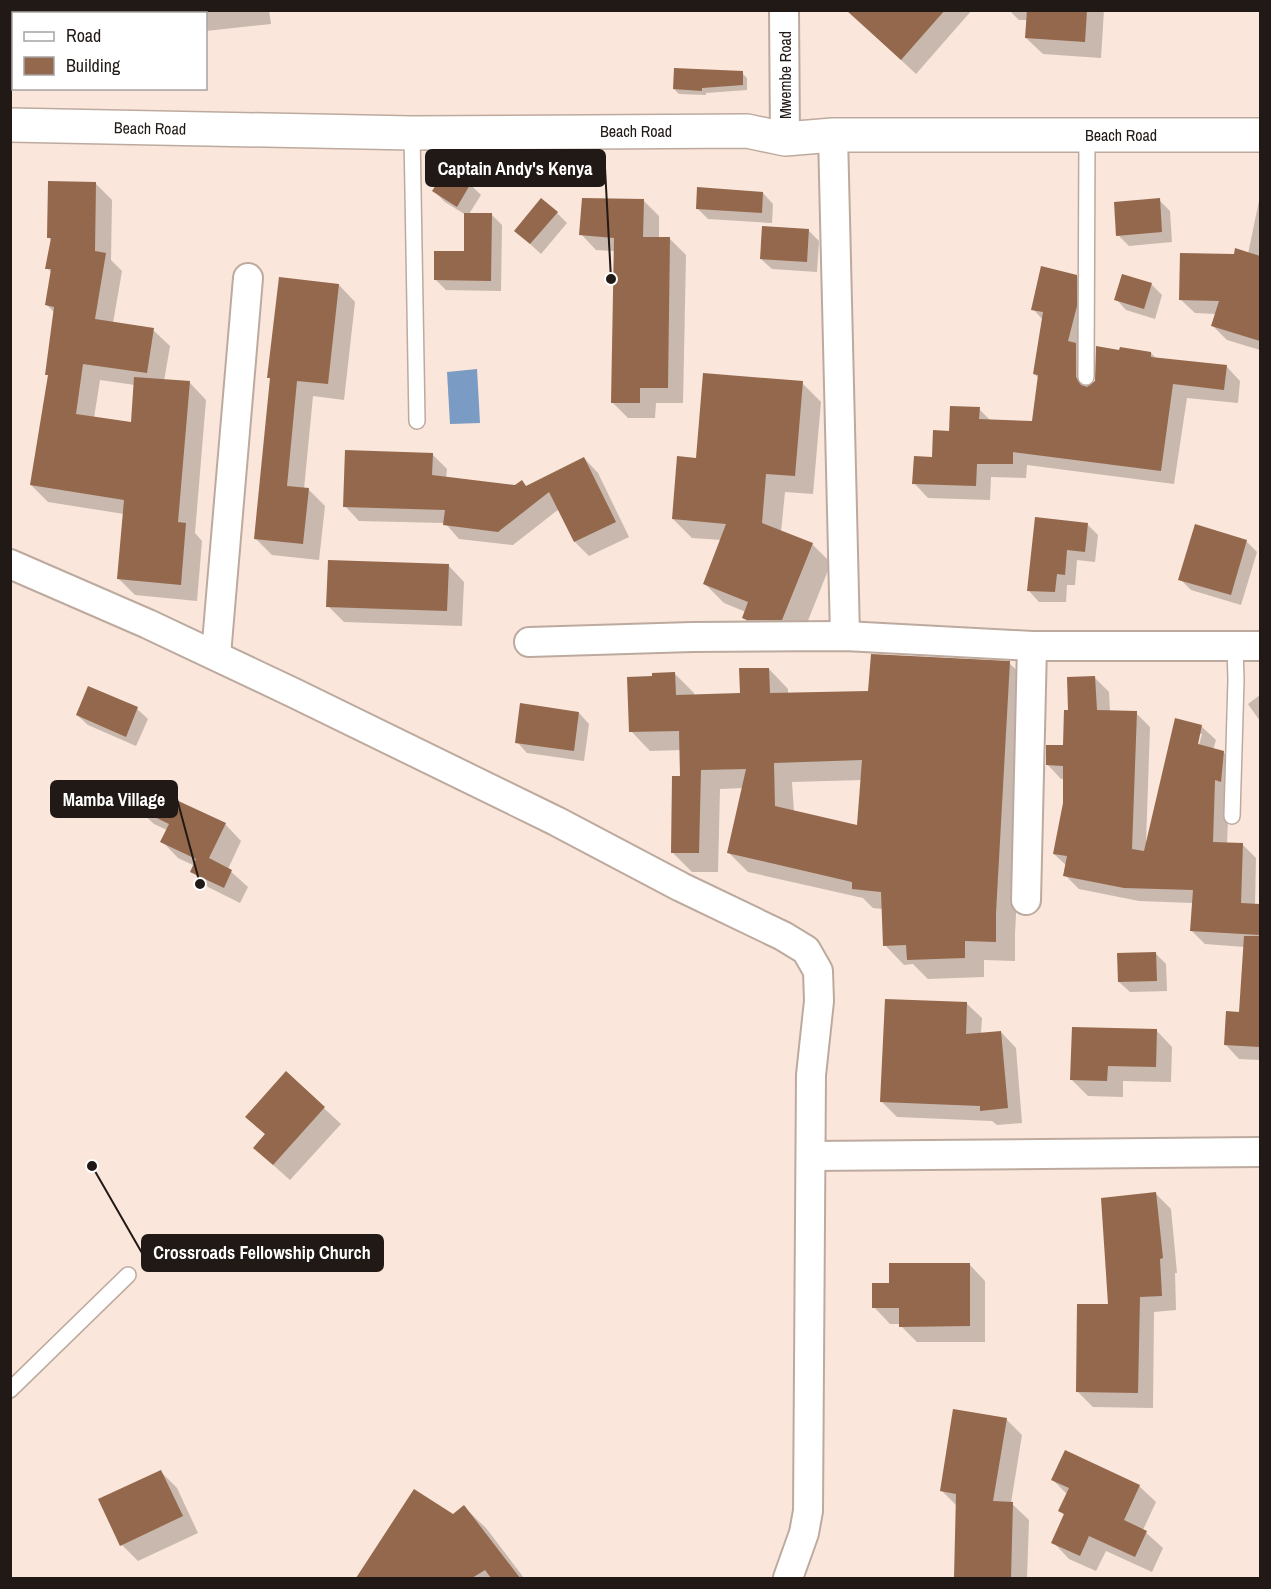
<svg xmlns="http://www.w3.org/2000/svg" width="1271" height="1589" viewBox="0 0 1271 1589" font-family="'Archivo Narrow',sans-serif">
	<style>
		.water { fill: #7a9bc3 }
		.shadow { fill: #0003; fill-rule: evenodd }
		.building { fill: #94684c; fill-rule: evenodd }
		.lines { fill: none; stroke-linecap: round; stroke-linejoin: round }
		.service-casing { stroke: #bdaa9e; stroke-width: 18 }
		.minor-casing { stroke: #bdaa9e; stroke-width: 32 }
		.secondary-casing { stroke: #bdaa9e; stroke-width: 36 }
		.service { stroke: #fff; stroke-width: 15 }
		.minor { stroke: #fff; stroke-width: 28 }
		.secondary { stroke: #fff; stroke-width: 33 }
		.labels { text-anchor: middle; stroke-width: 4.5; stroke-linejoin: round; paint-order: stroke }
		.street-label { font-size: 16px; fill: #201915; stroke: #fff }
		.leader { fill: none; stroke: #201915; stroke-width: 2 }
		.callout-dot { fill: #201915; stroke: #fff; stroke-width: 2 }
		.callout { fill: #201915; stroke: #201915; stroke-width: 2 }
		.callout-label { font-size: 18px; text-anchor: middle; font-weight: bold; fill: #fff }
	</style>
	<rect width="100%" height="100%" fill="#fae6da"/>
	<polygon class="water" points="477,369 480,423 450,424 447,372"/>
	<g class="shadow">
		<polygon points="139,10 269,10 271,24 206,31 206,14 139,14"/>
		<polygon points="864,10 972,10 916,74 856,18"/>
		<polygon points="1009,10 1104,10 1101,58 1043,54 1026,38 1028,20 1019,20"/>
		<polygon points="742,73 747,78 747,90 706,93 706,95 679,94 674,89"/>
		<path d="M95 183 112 200 111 260 122 271 113 323 153 330 170 346 164 381 190 383 206 400 195 533 202 541 197 601 135 595 119 579 124 514 48 502 31 485 49 377 47 374 55 313 47 305 52 273 47 268 52 241 48 237ZM100 380 135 385 132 424 94 418Z"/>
		<polygon points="470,184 481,195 469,214 491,214 502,225 501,291 446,290 435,279 465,252 466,215 445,202 434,191"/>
		<polygon points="763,193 773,204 772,223 708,219 697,208"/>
		<polygon points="1260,196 1260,350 1227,340 1213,326 1216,314 1195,313 1180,299 1235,256 1248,254"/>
		<polygon points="1159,200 1170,211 1172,242 1129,246 1118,235"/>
		<polygon points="644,201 659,216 659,239 670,239 686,255 683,403 656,403 655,418 628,418 612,402 615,251 596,250 581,234"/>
		<polygon points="557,213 567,223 541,254 516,231"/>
		<polygon points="809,231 819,241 817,272 772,269 761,259"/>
		<polygon points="1076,276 1090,290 1090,388 1121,352 1151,353 1157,359 1226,366 1240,381 1238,403 1187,398 1174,484 1027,465 1026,478 991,477 990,500 928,498 914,483 934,458 950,432 979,409 991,421 1033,423 1039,378 1034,374 1043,320 1033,309"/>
		<polygon points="1151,284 1162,295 1155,319 1126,310 1116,299"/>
		<polygon points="339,285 355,302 344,400 313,396 304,489 308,489 325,506 319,560 272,555 256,539 272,380 268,377"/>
		<polygon points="802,383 821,402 813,494 785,492 781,532 812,544 831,563 801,638 763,637 744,618 746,612 724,603 705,584 722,540 692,538 673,519 697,460"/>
		<polygon points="432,454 447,469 446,479 526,487 584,458 598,473 629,537 589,556 575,542 559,509 513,545 459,539 445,523 359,521 345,506"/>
		<polygon points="1087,524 1098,535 1095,562 1077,560 1075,585 1067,585 1066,602 1039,602 1029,591"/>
		<polygon points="1246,541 1257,552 1241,605 1191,590 1180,579"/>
		<polygon points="448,565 464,582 462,626 344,622 328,606"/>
		<path d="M1009 663 1029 682 1015 933V961L984 960V977L928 979 913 964 904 965 885 945 883 909 873 908 863 898 748 872 729 853 743 788 720 789 718 872H692L672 852 681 778V750L650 751 631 731 654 678 674 673 694 693V696L742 694 769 669 788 689V695L869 693ZM862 780 858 827 794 812 792 782Z"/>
		<path d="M1094 677 1109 692 1110 712 1136 713 1150 727 1146 843 1201 726 1216 740 1213 750 1223 752 1238 766 1229 793 1227 844H1242L1256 858 1255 905H1260V1060L1239 1059 1225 1044 1240 1013 1245 947 1205 944 1191 930 1193 903 1139 901 1079 889 1065 875 1067 866 1054 854 1064 803 1065 779H1061L1047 764 1064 747 1070 711ZM1198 734H1202L1197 752Z"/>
		<polygon points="89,688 137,709 148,719 136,746 88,725 77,715"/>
		<polygon points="1260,695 1260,721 1248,704"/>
		<polygon points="579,713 589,724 584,761 527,753 517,742"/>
		<polygon points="137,808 225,824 241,841 228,869 248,887 240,903 208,887 192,871 195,866 178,858 162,841 167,830 154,824"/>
		<polygon points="1155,953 1166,964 1167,991 1130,992 1119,982"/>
		<polygon points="966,1003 982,1018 981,1034 1001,1032 1016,1048 1022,1123 997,1125 992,1121 897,1117 882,1102"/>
		<polygon points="1156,1030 1172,1047 1171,1082 1123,1081 1123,1097 1088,1096 1072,1080"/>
		<polygon points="286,1073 341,1124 290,1180 272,1164 266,1135 247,1117"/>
		<polygon points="1156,1194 1171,1209 1177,1273 1175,1273 1176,1310 1154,1312 1153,1408 1093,1407 1078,1392 1109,1306"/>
		<polygon points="969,1264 985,1281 985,1342 917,1342 901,1326 901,1324 890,1324 874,1307 890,1284"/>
		<polygon points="1006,1419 1022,1435 1011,1503 1029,1520 1027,1578 955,1578 958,1507 942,1491"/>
		<polygon points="160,1471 177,1488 198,1533 138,1561 122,1545 100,1500"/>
		<polygon points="1053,1480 1139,1486 1156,1502 1143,1530 1163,1548 1152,1572 1106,1551 1096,1571 1069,1559 1053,1542 1065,1516 1060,1510 1067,1494"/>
		<polygon points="415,1491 453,1516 464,1507 486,1528 524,1578 358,1578"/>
	</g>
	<g class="building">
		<polygon points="846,10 945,10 901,60"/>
		<polygon points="1027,10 1087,10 1085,42 1025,38"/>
		<polygon points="674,68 743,71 743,85 702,88 702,91 673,89"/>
		<polygon points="447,168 471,183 457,207 432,191"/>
		<polygon points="48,181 96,182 95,251 106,253 95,319 154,328 147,373 83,364 76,414 131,422 134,377 190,381 178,522 186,523 181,585 117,579 124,500 30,485 48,375 45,375 54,307 45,305 51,269 45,269 51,238 47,238"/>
		<polygon points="697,187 763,192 762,213 696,209"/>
		<polygon points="541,198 558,212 530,244 514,231"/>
		<polygon points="582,198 644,199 643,237 670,237 668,388 640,388 640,403 611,403 614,238 579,235"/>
		<polygon points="1160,198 1162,232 1116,236 1114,202"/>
		<polygon points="464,213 492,213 491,281 434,280 434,251 464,251"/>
		<polygon points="762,226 809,229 807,262 760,259"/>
		<polygon points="1235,248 1260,256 1260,341 1211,326 1219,301 1179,300 1180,253 1234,254"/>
		<polygon points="1041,266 1077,275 1077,306 1068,341 1076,343 1076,377 1081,385 1087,387 1095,381 1096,346 1119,350 1120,347 1151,352 1151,357 1227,365 1224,390 1173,384 1161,471 1013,452 1013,464 977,464 976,486 912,484 914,456 932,457 933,430 949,431 950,406 980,407 979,419 1032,421 1038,375 1033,374 1043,312 1031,310"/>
		<polygon points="1122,274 1152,283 1144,309 1114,300"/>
		<polygon points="279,277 339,284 328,384 297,381 287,486 309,488 303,544 254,539 270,378 267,378"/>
		<polygon points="703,373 803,381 795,476 766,474 762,523 813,543 782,620 747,620 742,618 748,602 703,584 726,524 672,519 677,456 696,458"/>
		<polygon points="345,450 433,453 432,475 515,485 522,480 526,486 584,457 616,522 574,542 549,492 498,532 443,525 445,510 343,507"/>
		<polygon points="1035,517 1088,523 1085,552 1067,550 1065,575 1057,574 1055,592 1027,591"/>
		<polygon points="1195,524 1247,540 1231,595 1178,580"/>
		<polygon points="328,560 449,564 447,611 326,607"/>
		<path d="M871 654 1010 661 996 913V942L965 941V958L907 960 906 945 883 946 881 892 852 889V882L727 853 746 769 701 770 699 853H671L672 776H680L679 731 629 732 627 677 652 676V673L675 672 676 695 740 693 739 668H769L770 693 868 691ZM862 760 857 825 775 806 774 763Z"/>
		<polygon points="1095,676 1097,710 1137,711 1132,849 1144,851 1175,718 1202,725 1198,744 1224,751 1221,782 1215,780 1213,842 1243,843 1241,903 1260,904 1260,935 1190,931 1193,890 1124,888 1063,876 1067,856 1053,854 1063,803 1063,766 1046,765 1046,745 1063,745 1064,710 1068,710 1067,677"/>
		<polygon points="88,686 138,707 126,737 76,715"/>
		<polygon points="520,703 579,712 574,751 515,743"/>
		<polygon points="146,786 226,823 209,858 232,870 224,888 190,872 196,859 160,842 169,824 136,808"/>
		<polygon points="1244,936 1260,936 1260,1047 1224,1045 1226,1011 1239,1012"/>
		<polygon points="1156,952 1157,981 1118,982 1117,953"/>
		<polygon points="885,999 967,1002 966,1034 1001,1031 1008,1108 980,1111 980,1106 880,1102"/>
		<polygon points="1072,1027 1157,1029 1156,1067 1108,1066 1107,1081 1070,1080"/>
		<polygon points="286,1071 325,1107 273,1165 253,1148 265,1134 245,1117"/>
		<polygon points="1156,1192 1163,1258 1160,1259 1162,1296 1140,1297 1138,1393 1076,1392 1077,1304 1108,1304 1101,1198"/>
		<polygon points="889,1263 970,1263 970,1326 899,1327 899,1308 872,1308 872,1283 889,1283"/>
		<polygon points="953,1409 1007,1418 993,1501 1013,1502 1011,1578 954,1578 956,1494 940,1491"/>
		<polygon points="1065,1450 1140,1485 1124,1520 1147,1531 1135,1557 1089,1536 1080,1556 1051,1543 1064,1514 1058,1511 1069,1488 1051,1480"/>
		<polygon points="161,1470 183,1516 120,1546 98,1499"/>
		<polygon points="414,1489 453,1514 464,1505 520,1578 491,1578 485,1570 472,1578 356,1578"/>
	</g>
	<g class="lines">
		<g class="service-casing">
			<g id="service">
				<polyline points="412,133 417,421"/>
				<polyline points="1086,377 1087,135"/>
				<polyline points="1232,816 1236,680 1235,646"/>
				<polyline points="10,1390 128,1275"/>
			</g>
		</g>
		<g class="minor-casing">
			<g id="minor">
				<polyline points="784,10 785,139"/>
				<polyline points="833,135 845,636"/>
				<polyline points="10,564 148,624 294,693 556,821 681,887 783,936 806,950 818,971 819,1001 811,1075 808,1511 804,1533 788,1578"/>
				<polyline points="529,642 692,637 845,636 1032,646 1260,646"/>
				<polyline points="216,655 248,278"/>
				<polyline points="1026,900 1032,646"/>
				<polyline points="811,1156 1260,1152"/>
			</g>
		</g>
		<g class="secondary-casing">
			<polyline id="secondary" points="10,125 412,133 747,131 785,139 833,135 1260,135"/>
		</g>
		<use href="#service" class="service"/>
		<use href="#minor" class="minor"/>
		<use href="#secondary" class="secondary"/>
	</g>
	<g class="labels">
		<g class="street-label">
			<text transform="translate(785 75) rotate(-90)" y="6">Mwembe Road</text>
			<text transform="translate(150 128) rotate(1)" y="6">Beach Road</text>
			<text x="636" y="137">Beach Road</text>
			<text x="1121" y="141">Beach Road</text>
		</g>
	</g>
	<path class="leader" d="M611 279L605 168M200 884L177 799M92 1166L142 1253"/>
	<g class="callout-dot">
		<circle cx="611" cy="279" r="6"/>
		<circle cx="200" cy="884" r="6"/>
		<circle cx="92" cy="1166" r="6"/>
	</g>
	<g class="callout">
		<rect x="426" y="150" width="179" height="36" rx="6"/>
		<rect x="51" y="781" width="126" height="36" rx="6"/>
		<rect x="142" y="1235" width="241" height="36" rx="6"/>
	</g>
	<g class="callout-label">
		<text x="515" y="175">Captain Andy's Kenya</text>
		<text x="114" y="806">Mamba Village</text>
		<text x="262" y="1259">Crossroads Fellowship Church</text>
	</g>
	<rect width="1271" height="1589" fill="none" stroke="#201915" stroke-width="24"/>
	<rect x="12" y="12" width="195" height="78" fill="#ffffff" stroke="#a6a3a1" stroke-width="1.5"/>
	<rect x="24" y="32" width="30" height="9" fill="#ffffff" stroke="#a6a3a1" stroke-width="1.5"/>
	<text x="66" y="42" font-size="18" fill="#201915">Road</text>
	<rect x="24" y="57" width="30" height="18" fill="#94684c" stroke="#a6a3a1" stroke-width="1.5"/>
	<text x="66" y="72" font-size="18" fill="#201915">Building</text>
</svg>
